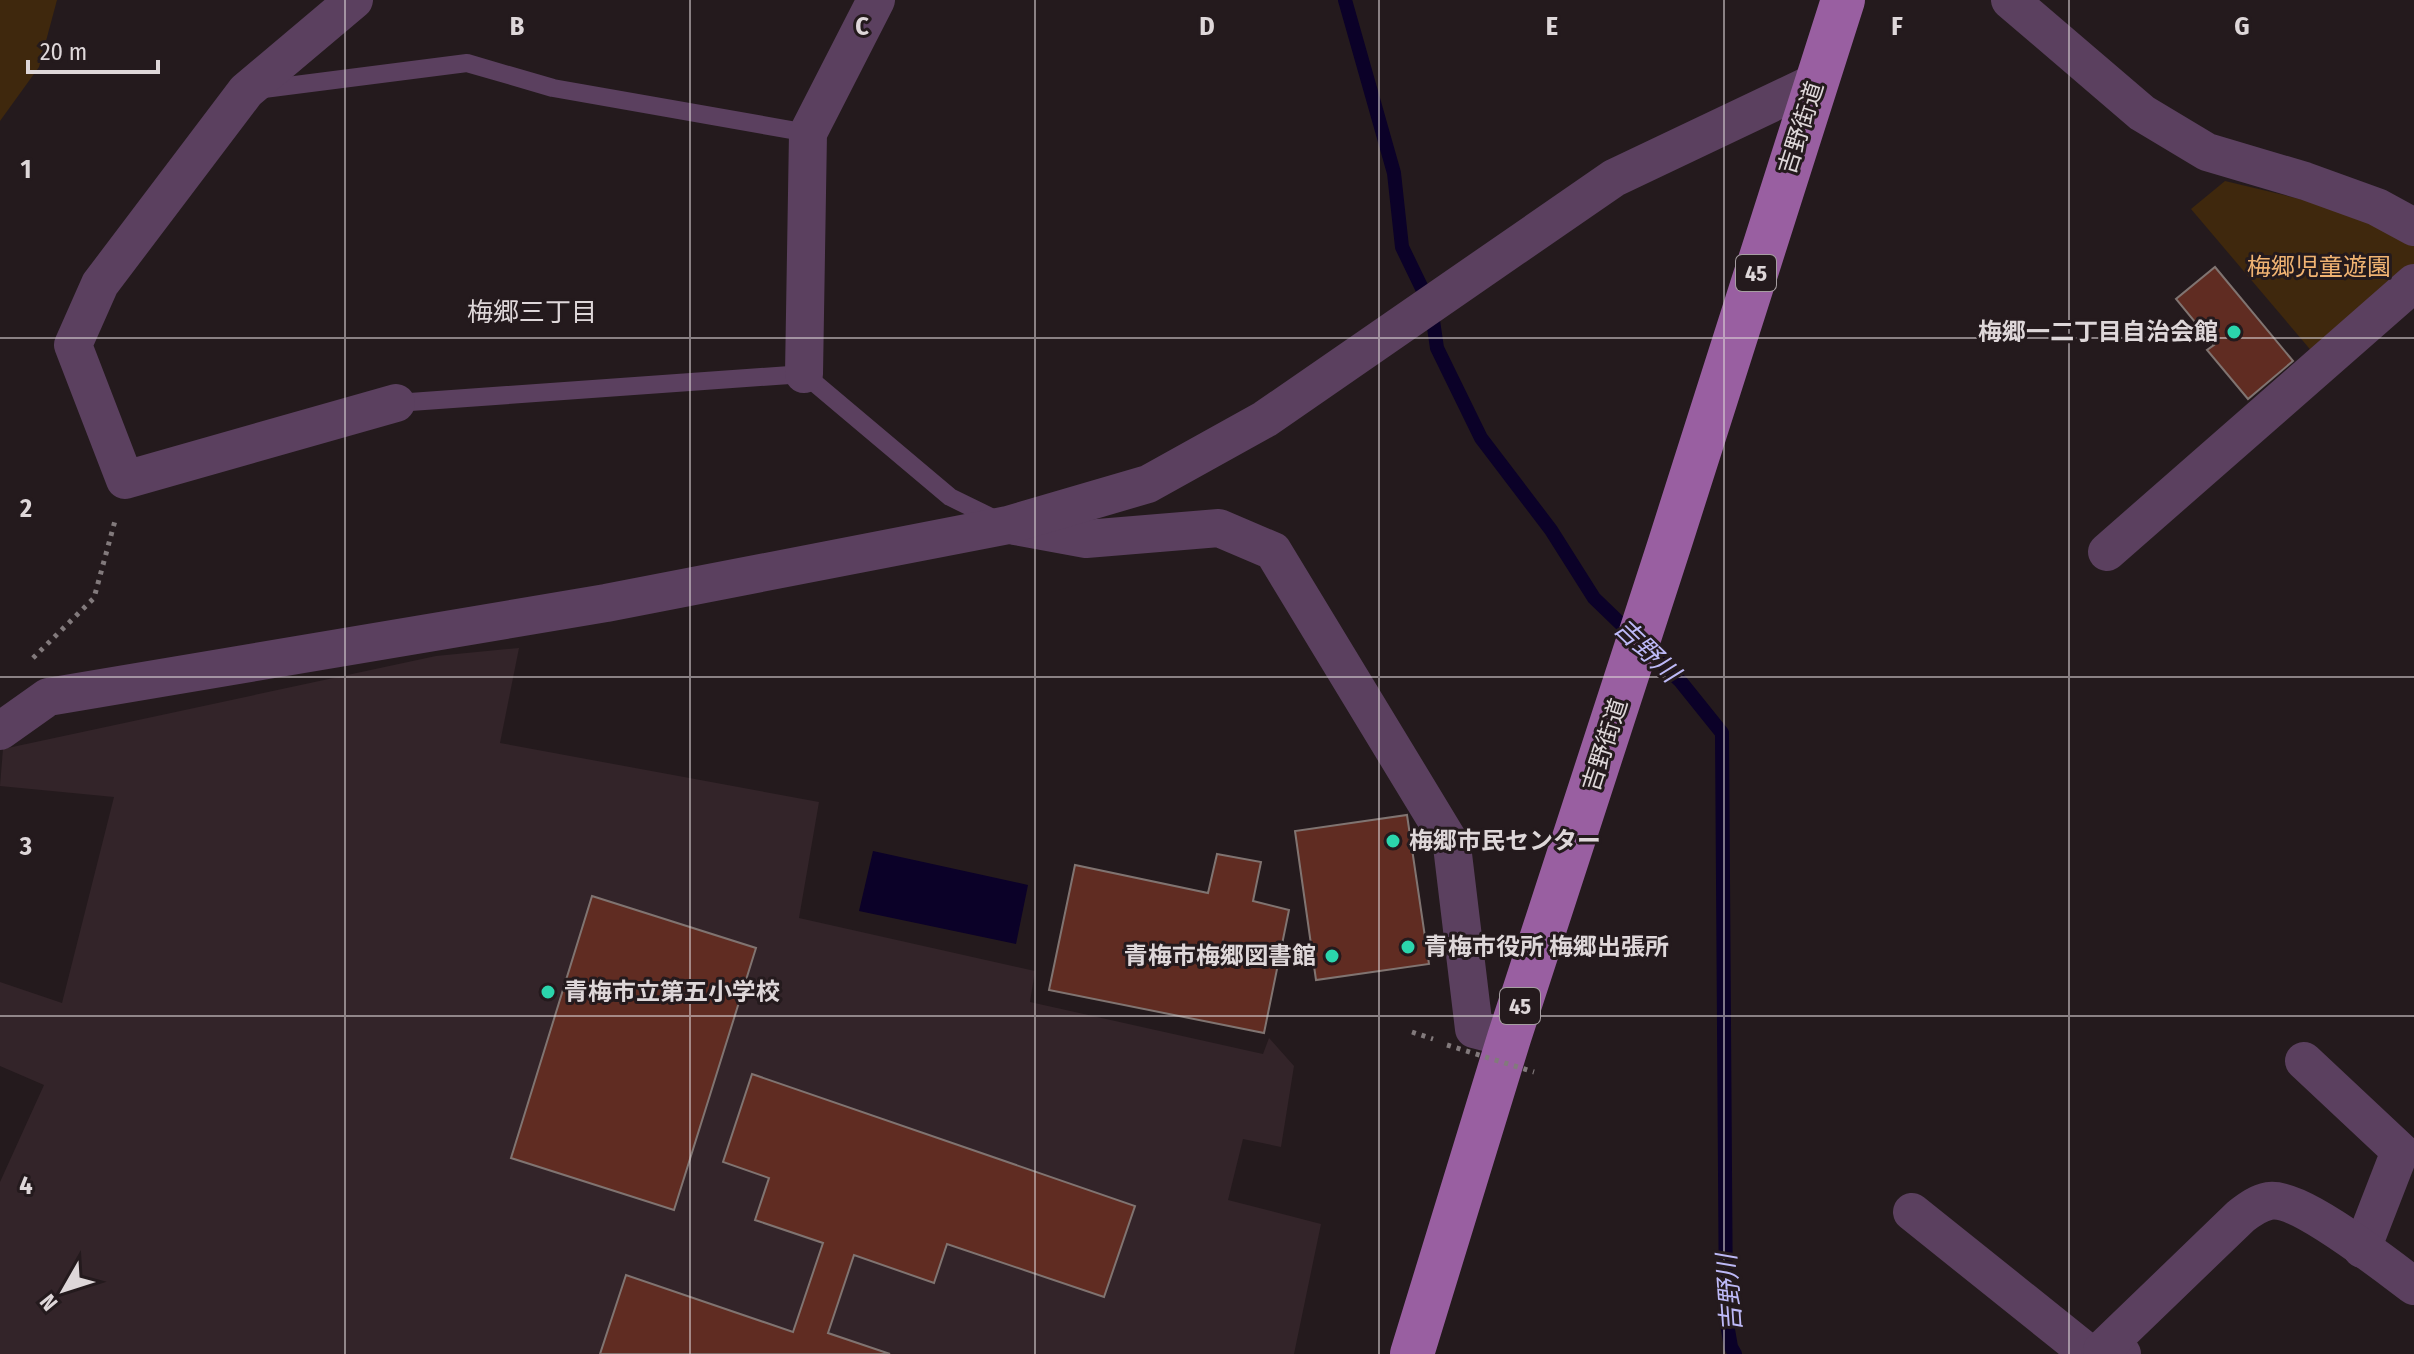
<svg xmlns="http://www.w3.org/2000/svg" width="2414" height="1354" viewBox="0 0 2414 1354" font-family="'Fira Sans Condensed','Noto Sans JP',sans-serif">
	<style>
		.built { fill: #332429 }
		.green { fill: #3f280d }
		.water { fill: #0b0128 }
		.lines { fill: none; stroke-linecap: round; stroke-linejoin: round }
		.stream { stroke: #0b0128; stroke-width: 14 }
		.building { fill: #602c22; stroke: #807471; stroke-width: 2 }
		.path { stroke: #827a7c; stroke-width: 5; stroke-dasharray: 4 6; stroke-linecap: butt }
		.lane { stroke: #5b405f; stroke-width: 18 }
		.street { stroke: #5b405f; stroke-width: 38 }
		.primary { stroke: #995fa1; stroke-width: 44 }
		.path-bridge { stroke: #827a7c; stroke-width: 5; stroke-dasharray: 4 6; stroke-linecap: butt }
		.grid { fill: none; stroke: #ded7d9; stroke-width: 2; stroke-opacity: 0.55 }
		.poi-dot { fill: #2bd5ac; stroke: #241a1d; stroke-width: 3 }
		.labels { text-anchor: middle; stroke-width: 6; stroke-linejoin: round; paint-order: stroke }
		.shield { fill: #241a1d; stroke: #a69ea1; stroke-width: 2 }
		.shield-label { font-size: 22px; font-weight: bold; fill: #ded7d9 }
		.street-label { font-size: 24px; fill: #ded7d9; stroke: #241a1d }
		.park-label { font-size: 24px; fill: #f0b372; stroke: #241a1d }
		.poi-label { font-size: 24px; font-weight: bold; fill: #ded7d9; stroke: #241a1d; text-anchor: start }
		.neighbourhood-label { font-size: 26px; fill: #ded7d9; stroke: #241a1d }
		.water-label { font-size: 26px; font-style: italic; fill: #bdb9f7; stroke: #241a1d }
		.grid-label { font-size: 26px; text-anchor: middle; font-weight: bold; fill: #ded7d9; stroke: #241a1d; stroke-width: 6; stroke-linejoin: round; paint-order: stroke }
	</style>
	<rect width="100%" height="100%" fill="#241a1d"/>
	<polygon class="built" points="519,648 500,743 819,802 799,918 1035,971 1030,1002 1263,1054 1269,1038 1294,1066 1281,1147 1243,1139 1228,1200 1321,1224 1294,1354 0,1354 0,1182 44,1085 0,1066 0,982 62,1003 114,797 0,786 3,749 436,656"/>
	<g class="green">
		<polygon points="0,0 57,0 39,67 0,121"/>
		<polygon points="2225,181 2350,211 2414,244 2414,267 2314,354 2191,209"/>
	</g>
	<polygon class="water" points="873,851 1028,885 1016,944 859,911"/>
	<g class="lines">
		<polyline class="stream" points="1345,0 1394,173 1402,247 1431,307 1437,348 1481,438 1551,530 1594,598 1681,682 1722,733 1726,1318 1731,1347 1735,1354"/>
	</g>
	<g class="building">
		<polygon points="2215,267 2293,361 2248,399 2207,350 2214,345 2176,299"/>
		<polygon points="1407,815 1429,964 1316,980 1295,831"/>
		<polygon points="1217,854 1261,862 1253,901 1289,910 1264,1033 1049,990 1075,865 1208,893"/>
		<polygon points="592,896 756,948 674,1210 511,1158"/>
		<polygon points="752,1074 1135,1206 1104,1297 947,1244 934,1283 854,1255 828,1333 890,1354 600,1354 626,1275 793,1332 823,1243 755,1220 769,1178 723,1162"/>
	</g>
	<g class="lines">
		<g class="path">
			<polyline points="33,658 94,598 116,517"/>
			<polyline points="1412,1032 1433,1039"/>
		</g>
		<g class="lane">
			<polyline points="256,90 467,63 553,88 808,133"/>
			<polyline points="396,403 804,374 950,497 1001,522"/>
		</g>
		<g class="street">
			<polyline points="354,0 246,91 100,284 73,345 125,480 396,403"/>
			<polyline points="2010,0 2142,113 2207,152 2305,181 2377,207 2414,227"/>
			<polyline points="804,374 808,133 876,0"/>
			<polyline points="1015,526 1086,539 1219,528 1273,551 1452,846 1474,1029 1509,1038"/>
			<polyline points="2107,552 2414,283"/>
			<polyline points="0,731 48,697 606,603 1008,525 1148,484 1265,419 1614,178 1816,82"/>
			<polyline points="2304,1061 2400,1151 2362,1249"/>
			<polyline points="1912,1212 2088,1353 2102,1350 2122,1354"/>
			<path d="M2102 1350 2241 1216C2250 1209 2258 1203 2269 1201 2299 1196 2387 1266 2414 1286"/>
		</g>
		<polyline class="primary" points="1412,1354 1509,1038 1669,546 1843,0"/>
		<polyline class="path-bridge" points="1447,1045 1534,1072"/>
	</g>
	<path class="grid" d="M345 0V1354M690 0V1354M1035 0V1354M1379 0V1354M1724 0V1354M2069 0V1354M0 338H2414M0 677H2414M0 1016H2414"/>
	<g class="poi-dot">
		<circle cx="2234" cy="332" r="8"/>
		<circle cx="1393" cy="841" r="8"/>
		<circle cx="1408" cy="947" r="8"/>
		<circle cx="1332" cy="956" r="8"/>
		<circle cx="548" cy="992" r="8"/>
	</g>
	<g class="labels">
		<g class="shield">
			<rect x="1736" y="255" width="40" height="36" rx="6"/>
			<rect x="1500" y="988" width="40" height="36" rx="6"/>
		</g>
		<g class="shield-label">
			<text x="1756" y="281">45</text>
			<text x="1520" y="1014">45</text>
		</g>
		<g class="street-label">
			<text transform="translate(1801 128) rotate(-72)" y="8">吉野街道</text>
			<text transform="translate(1605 745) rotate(-72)" y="8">吉野街道</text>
		</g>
		<g class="park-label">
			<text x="2319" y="275">梅郷児童遊園</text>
		</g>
		<g class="poi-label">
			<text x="2218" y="340" text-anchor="end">梅郷一二丁目自治会館</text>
			<text x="1409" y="849">梅郷市民センター</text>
			<text x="1424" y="955">青梅市役所 梅郷出張所</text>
			<text x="1316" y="964" text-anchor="end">青梅市梅郷図書館</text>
			<text x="564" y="1000">青梅市立第五小学校</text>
		</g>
		<g class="neighbourhood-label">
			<text x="532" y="321">梅郷三丁目</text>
		</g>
		<g class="water-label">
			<text transform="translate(1647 650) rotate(44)" y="9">吉野川</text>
			<text transform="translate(1729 1293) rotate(-94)" y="9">吉野川</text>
		</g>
	</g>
	<g class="grid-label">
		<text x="517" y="35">B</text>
		<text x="862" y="35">C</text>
		<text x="1207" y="35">D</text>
		<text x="1552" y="35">E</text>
		<text x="1897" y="35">F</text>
		<text x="2242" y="35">G</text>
		<text x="26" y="178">1</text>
		<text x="26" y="517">2</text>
		<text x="26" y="855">3</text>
		<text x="26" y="1194">4</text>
	</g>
	<g transform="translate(64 1290) rotate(231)" stroke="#241a1d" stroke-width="6" paint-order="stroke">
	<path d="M0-6L14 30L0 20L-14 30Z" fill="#ded7d9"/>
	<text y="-12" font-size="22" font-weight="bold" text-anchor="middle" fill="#ded7d9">N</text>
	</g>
	<path d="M28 60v12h130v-12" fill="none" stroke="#ded7d9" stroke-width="4"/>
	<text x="40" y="60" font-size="24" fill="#ded7d9" stroke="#241a1d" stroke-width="6" paint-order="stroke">20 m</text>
</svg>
